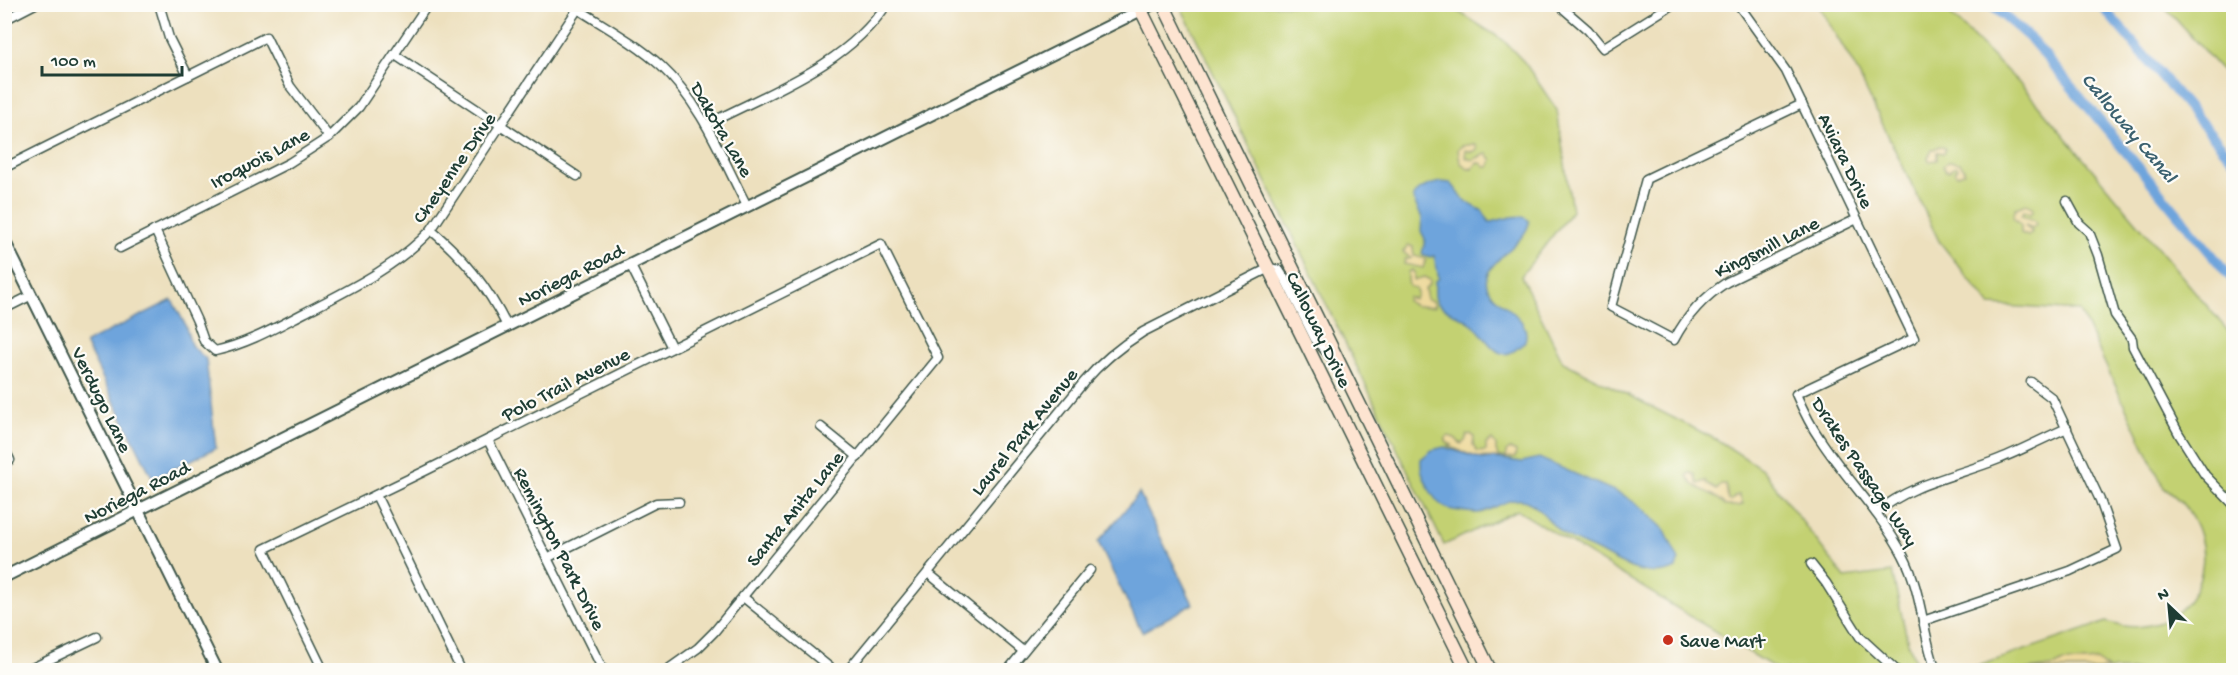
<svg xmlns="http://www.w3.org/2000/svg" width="2238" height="675" viewBox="0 0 2238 675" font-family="'Gochi Hand',sans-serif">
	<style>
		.green { fill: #c3d172; stroke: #718753; stroke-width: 1.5 }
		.sand { fill: #eeda9e; stroke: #868c69; stroke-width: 1.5 }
		.water { fill: #6ea4dc; stroke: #467088; stroke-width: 1.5 }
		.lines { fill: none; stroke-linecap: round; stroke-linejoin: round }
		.canal { stroke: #6ea4dc; stroke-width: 10 }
		.minor-casing { stroke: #3e5549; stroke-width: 11 }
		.tertiary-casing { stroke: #3e5549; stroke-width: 14 }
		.secondary-casing { stroke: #3e5549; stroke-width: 15 }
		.minor { stroke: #fff; stroke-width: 8 }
		.tertiary { stroke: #fff; stroke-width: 10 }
		.secondary { stroke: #fde4d1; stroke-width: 12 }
		.poi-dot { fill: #c8321e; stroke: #fdfcf7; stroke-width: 2 }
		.labels { text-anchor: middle; stroke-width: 4.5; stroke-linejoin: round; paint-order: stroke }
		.street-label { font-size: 20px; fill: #1f3d34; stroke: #fdfcf7 }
		.poi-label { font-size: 20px; fill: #1f3d34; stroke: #fdfcf7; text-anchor: start }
		.water-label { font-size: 21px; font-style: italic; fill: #3b616f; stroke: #fdfcf7 }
	</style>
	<rect width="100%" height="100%" fill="#fdfcf7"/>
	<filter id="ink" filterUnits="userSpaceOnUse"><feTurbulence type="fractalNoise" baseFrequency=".0167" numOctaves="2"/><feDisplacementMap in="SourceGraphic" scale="12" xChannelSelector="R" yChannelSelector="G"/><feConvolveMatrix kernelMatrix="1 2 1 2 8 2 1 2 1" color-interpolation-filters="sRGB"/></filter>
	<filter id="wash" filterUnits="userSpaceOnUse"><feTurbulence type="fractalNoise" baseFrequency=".008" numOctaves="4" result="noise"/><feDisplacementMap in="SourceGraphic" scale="24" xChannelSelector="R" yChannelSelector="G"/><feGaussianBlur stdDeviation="1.35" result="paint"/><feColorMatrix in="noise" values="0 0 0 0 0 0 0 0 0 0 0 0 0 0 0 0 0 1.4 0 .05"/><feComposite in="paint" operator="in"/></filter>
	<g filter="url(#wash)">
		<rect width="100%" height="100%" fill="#ede0be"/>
		<g class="green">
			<polygon points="1180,5 1448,5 1503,40 1525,63 1557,110 1572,211 1521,276 1563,362 1719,441 1762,469 1845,578 1892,572 1908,643 1919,670 1778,670 1517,510 1444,545"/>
			<path d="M1818 5H1941L2024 88 2233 337V670H1967L2106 622C2199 651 2238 537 2164 488L2080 311 1990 305 1939 241 1855 67Z"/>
			<polygon points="2163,5 2233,5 2233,83"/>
		</g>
		<g class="sand">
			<polygon points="1474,144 1477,146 1477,150 1472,152 1466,150 1465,157 1472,160 1487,154 1492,160 1489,167 1485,167 1481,163 1477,163 1473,168 1468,169 1460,162 1458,149 1462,146"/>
			<polygon points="1939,146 1945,148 1945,152 1943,153 1937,152 1937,160 1929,161 1928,158 1932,150"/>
			<polygon points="1947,162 1960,163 1964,169 1964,173 1957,175 1955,172 1958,168 1956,166 1949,171 1946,171 1943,166"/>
			<polygon points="2026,204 2032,207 2033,211 2030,214 2024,211 2021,216 2034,220 2036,225 2032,228 2025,225 2032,232 2028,236 2021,233 2021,225 2013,217 2016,208"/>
			<polygon points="1408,245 1413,247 1414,256 1426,259 1423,268 1404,264 1405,259 1411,258 1403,252"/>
			<path d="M1412 270 1414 272V280L1424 277 1430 280V284L1425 289 1427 300 1434 302V307L1415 306 1407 301 1408 297 1415 299 1417 294 1416 289 1409 286C1408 282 1408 276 1408 272Z"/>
			<polygon points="1471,434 1474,437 1473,445 1477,452 1486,451 1486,444 1492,440 1496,445 1496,451 1498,456 1506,458 1506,452 1510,449 1516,452 1515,458 1476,457 1448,446 1452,445 1446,442 1446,438 1449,436 1455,438 1461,444 1465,441 1467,435"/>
			<path d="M1689 473 1694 474 1698 484 1705 481 1708 485 1717 490 1721 484 1726 485 1728 500 1731 501 1735 496 1739 495 1743 504 1739 506H1725C1715 490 1694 492 1687 476Z"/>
			<polygon points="2097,660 2108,670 2028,670 2056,666 2063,662 2089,662"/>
		</g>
		<g class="water">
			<path d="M1442 182 1451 183 1466 202 1483 211 1489 222C1501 221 1521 211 1529 221 1529 243 1480 263 1487 285 1493 304 1533 316 1525 341 1498 373 1488 336 1471 323 1463 317 1444 310 1438 304 1433 299 1435 288 1435 282L1439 278 1434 256 1430 257 1422 254 1425 239 1421 231 1422 218 1413 199C1417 187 1431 184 1442 182Z"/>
			<polygon points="172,300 185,324 191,345 206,359 216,448 153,479 85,343"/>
			<path d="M1444 447 1482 459 1495 458 1522 462 1539 458 1623 495 1641 507 1664 529 1679 560 1676 568C1652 580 1625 567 1603 554 1589 546 1572 542 1559 531 1548 521 1541 507 1526 501 1509 495 1494 511 1478 513 1472 513 1466 512 1460 511 1443 510 1437 503 1429 489 1424 478 1420 471 1421 459L1432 450Z"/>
			<polygon points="1139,493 1193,604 1142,632 1098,542"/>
		</g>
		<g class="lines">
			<g class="canal">
				<polyline points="1990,4 2032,40 2234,281"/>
				<polyline points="2100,4 2234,161"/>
			</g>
		</g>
	</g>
	<g filter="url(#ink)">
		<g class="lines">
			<g class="minor-casing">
				<g id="minor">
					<polyline points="159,4 169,38 188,76"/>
					<polyline points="1558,4 1588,30 1603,48 1673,4"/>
					<path d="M1738 4 1786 71 1914 338 1796 394C1803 410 1810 425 1820 439 1846 479 1881 513 1903 555 1922 591 1922 633 1936 670"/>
					<path d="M578 9C606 27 637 44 661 66 702 104 722 158 747 206"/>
					<polyline points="4,20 35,4"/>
					<polyline points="395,55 577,176"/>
					<path d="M1802 104 1646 179 1611 307 1674 340C1687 315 1704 297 1727 282L1857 219"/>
					<path d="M706 125C769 92 846 66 887 4"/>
					<polyline points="4,168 266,37 290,86 329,137"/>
					<polyline points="2067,201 2079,223 2089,232 2098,255 2115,315 2132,339 2133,347 2179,434 2205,475 2234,505"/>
					<path d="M155 230 197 321 204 341 215 351C247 344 275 328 304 313 350 289 395 268 431 230L581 4"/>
					<path d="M431 230C465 259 487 286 507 326"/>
					<polyline points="120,248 289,163 329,137 359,107 428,4"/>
					<polyline points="630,264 672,348"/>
					<polyline points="4,309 32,295"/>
					<polyline points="821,427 858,457"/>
					<polyline points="488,440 603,670"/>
					<polyline points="4,448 10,460"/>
					<polyline points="376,495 461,670"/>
					<path d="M1876 513C1911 483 1957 476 1999 459 2022 450 2044 438 2067 428"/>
					<polyline points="547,558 656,503 679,502"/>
					<polyline points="1811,564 1826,583 1860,637 1896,670"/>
					<polyline points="928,573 1023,651"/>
					<polyline points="743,597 833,670"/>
					<polyline points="1923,621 2070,571 2117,549 2100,500 2052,398 2031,382"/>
					<polyline points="28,670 97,637"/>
					<polyline points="323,670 264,549 425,471 881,244 938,358 714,632 698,648 667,670"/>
					<path d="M848 670 1084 382C1101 362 1121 346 1143 332L1269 268 1279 270 1286 281 1315 339 1335 362"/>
					<polyline points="1008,670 1090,570"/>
				</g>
			</g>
			<g class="tertiary-casing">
				<g id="tertiary">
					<polyline points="4,240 217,670"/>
					<polyline points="4,577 1153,4"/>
				</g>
			</g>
			<g class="secondary-casing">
				<g id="secondary">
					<polyline points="1138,4 1467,670"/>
					<polyline points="1163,4 1490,670"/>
				</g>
			</g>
			<use href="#minor" class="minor"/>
			<use href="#tertiary" class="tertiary"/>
			<use href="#secondary" class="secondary"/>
		</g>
	</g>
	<circle class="poi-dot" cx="1668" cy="640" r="6"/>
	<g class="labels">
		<g class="street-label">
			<text transform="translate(723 129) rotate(60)" y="7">Dakota Lane</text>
			<text transform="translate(259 157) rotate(-28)" y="7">Iroquois Lane</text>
			<text transform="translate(1847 160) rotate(64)" y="7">Aviara Drive</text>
			<text transform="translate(453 167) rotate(-55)" y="7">Cheyenne Drive</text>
			<text transform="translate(1766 246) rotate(-27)" y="7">Kingsmill Lane</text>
			<text transform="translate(570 274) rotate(-27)" y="7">Noriega Road</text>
			<text transform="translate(1320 329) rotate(64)" y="7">Calloway Drive</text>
			<text transform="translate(565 383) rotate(-27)" y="7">Polo Trail Avenue</text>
			<text transform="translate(103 399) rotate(64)" y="7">Verdugo Lane</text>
			<text transform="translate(1023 431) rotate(-51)" y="7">Laurel Park Avenue</text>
			<text transform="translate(1866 471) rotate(56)" y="7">Drakes Passage Way</text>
			<text transform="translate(136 491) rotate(-27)" y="7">Noriega Road</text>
			<text transform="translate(794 508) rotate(-51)" y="7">Santa Anita Lane</text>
			<text transform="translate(561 548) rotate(63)" y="7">Remington Park Drive</text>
		</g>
		<g class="poi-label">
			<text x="1680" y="647">Save Mart</text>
		</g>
		<g class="water-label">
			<text transform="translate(2130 127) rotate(50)" y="7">Calloway Canal</text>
		</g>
	</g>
	<rect width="2238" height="675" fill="none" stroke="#fdfcf7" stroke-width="24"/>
	<g transform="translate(2169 606) rotate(334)" stroke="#fdfcf7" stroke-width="4.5" paint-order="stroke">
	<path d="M0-4.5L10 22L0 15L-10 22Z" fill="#1f3d34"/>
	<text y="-9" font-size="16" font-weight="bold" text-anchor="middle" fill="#1f3d34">N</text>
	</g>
	<path d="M42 66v9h140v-9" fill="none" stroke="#1f3d34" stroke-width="3"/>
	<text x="51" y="66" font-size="18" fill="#1f3d34" stroke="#fdfcf7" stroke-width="4.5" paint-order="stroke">100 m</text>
</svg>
